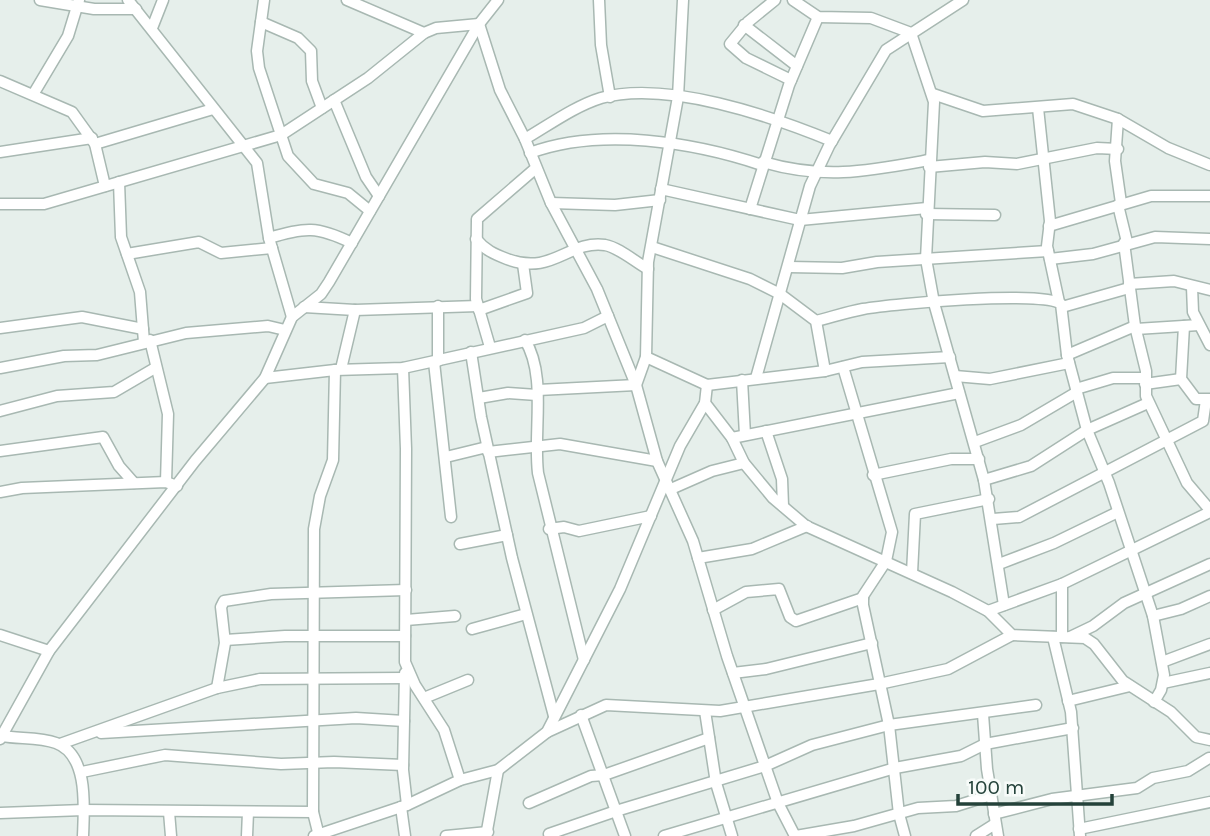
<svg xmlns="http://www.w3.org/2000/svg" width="1210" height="836" viewBox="0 0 1210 836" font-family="Karla,sans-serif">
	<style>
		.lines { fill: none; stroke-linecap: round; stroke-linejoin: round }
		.minor-casing { stroke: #a8b8b2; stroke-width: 13 }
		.minor { stroke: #fff; stroke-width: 10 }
	</style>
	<rect width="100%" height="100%" fill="#e6efeb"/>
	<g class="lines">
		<g class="minor-casing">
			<g id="minor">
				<polyline points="40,0 94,9 136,9"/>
				<polyline points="128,0 257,163 269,238 292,317"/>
				<polyline points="264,0 257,51 259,68 288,156 314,184 348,193 370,211"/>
				<polyline points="347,0 424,33"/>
				<polyline points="599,0 601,45 610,97"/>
				<polyline points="775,0 748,22 730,44 746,58 791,80"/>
				<polyline points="793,0 818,17 871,18 911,33 934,102 926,259 934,303 984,480 1004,605"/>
				<polyline points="261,22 298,38 311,51 312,81 322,108"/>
				<polyline points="744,25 797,66"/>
				<polyline points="152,28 163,0"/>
				<polyline points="0,81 72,112 95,144 105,186"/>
				<polyline points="34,93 68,36 79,0"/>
				<polyline points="933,94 983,111 1073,104 1118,119 1168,148 1210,165"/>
				<polyline points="334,100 366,177 379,196"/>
				<polyline points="1038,108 1050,221 1047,246 1059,302"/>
				<polyline points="1118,119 1115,161 1121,203"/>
				<path d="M525 139C549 125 575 106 601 98 667 80 771 116 832 141"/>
				<polyline points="95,144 213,109"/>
				<polyline points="0,152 92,138"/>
				<path d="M530 153C600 127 693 142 762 165"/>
				<path d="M763 162C825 180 868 171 929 160"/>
				<polyline points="929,167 985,162 1017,164 1097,148 1118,149"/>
				<polyline points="119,182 121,237 140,292 144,342"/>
				<polyline points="661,189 800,220 927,208"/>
				<polyline points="551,203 615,205 660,200"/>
				<polyline points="0,204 44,204 281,135 368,78 424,33 436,28 479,24 500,90 525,139 551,203 597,289 636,385 657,461 693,541 727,656 778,803 795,836"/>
				<polyline points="1118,205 1127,242"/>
				<polyline points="750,209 789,85 818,17"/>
				<polyline points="926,214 995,215"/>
				<polyline points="1049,226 1151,196 1210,196"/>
				<path d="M269 238C305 227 317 226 352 243"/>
				<path d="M476 239C485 250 494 254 507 259 553 276 568 240 605 245 620 248 635 262 648 269"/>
				<polyline points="1124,243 1135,326 1146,371 1146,396 1187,483 1210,510"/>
				<polyline points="652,247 750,279 780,294 816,321 825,371"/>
				<polyline points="127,254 199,242 221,253 272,248"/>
				<polyline points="1050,259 1093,254 1155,237 1210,239"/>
				<polyline points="789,267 842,268 877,262 1048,251"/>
				<polyline points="1129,284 1174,281 1210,290"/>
				<polyline points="1192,287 1193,312 1210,345"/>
				<polyline points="304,307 355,310 478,306"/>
				<polyline points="1062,307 1129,288"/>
				<polyline points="479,310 527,293 523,264"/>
				<path d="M816 321C832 317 847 312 863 309 892 304 1044 290 1061 304L1067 355 1087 430 1109 483 1153 616 1164 675 1161 690 1154 702"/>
				<polyline points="1184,326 1181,379 1196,399 1210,399"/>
				<polyline points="0,328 82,317 143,329"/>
				<polyline points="1136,329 1199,325"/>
				<polyline points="150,340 168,414 166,482"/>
				<path d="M525 340C547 376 533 430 538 473L584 660"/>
				<polyline points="490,347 476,299 477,219 536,168"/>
				<polyline points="471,352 481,417 512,558 554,716"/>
				<polyline points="1067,355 1135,326"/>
				<polyline points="646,357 707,385 825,371 862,362 950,357"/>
				<polyline points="438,361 438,306"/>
				<polyline points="434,362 451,517"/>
				<polyline points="843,367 892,532 886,561 863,596 863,605 889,725 899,814 905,836"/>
				<polyline points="0,368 64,356 97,355 186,333 268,326 285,330"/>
				<polyline points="403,368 406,449 405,662 415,685 444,730 460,780"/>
				<polyline points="341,369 355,310"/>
				<polyline points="955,376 990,379 1069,363"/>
				<polyline points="265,378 335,370 403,368 584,328 608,316"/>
				<polyline points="756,378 810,186 829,146 886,50 963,0"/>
				<polyline points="742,380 745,435"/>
				<polyline points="1145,384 1181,379"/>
				<polyline points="1076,389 1113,378 1145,378"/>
				<polyline points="538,390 636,385 646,357 648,262 678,97 683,0"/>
				<polyline points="479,398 508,393 537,395"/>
				<polyline points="705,403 732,438 744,463 773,498 806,526 952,592 988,611 1012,635 1085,638 1094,644 1123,681 1171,712 1196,737 1210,740"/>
				<polyline points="0,411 57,396 114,392 155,368"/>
				<polyline points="766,431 782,479 783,506"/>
				<polyline points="732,438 959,393"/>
				<polyline points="975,442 1021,425 1077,392"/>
				<polyline points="0,451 103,437 119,466 134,483"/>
				<polyline points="488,452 560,444 657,461"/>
				<polyline points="446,457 487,447"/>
				<polyline points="873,475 951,459 979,459"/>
				<polyline points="984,480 1031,466 1087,430 1148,403"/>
				<polyline points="671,489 712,471 744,463"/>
				<polyline points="0,492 22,488 166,482 177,486"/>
				<polyline points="993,519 1019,517 1203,421 1206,400"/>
				<polyline points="549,529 564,527 579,531 651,516"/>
				<polyline points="460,544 507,535"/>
				<polyline points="698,558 752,549 807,526"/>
				<polyline points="999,564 1054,543 1118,512"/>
				<polyline points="912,573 915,514 989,499"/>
				<polyline points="1062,584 1062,637"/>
				<polyline points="713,610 746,592 779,589 790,617 796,621 863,598"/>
				<polyline points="988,611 1062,584 1210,512"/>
				<polyline points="1153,616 1181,609 1210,596"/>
				<polyline points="406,620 455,616"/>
				<polyline points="472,629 526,614"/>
				<polyline points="0,635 49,651"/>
				<polyline points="1053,637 1071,712 1080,836"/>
				<polyline points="1070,637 1093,626 1124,603 1210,564"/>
				<polyline points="225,640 285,636 405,636"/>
				<polyline points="1162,662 1210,644"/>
				<polyline points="405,673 403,770 407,805"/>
				<polyline points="733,673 766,669 872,643"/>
				<polyline points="1163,683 1210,673"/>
				<polyline points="217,688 225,643 221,607 224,601 271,594 406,590"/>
				<polyline points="424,698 468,680"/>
				<polyline points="1068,701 1130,686"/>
				<polyline points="705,711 716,783 732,836"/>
				<polyline points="983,714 987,769 998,836"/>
				<polyline points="581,715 625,836"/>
				<polyline points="547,732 606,705 720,711 879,684 948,669 1012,635"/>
				<polyline points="101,733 356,718 404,721"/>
				<path d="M2 736C19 739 40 737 56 743 89 755 84 808 83 836"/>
				<polyline points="0,739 49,651 195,461 265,378 292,317 321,294 329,282 479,24 498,0"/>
				<polyline points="60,744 217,688 260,679 405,678"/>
				<polyline points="82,772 165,755 281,764 334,762 403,765"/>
				<polyline points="529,803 591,776 604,775 709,738"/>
				<polyline points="401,807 405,836"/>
				<polyline points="169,812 171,836"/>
				<polyline points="0,813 84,810 313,812"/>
				<polyline points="994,814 1052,799 1137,788 1153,778 1188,771 1209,758"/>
				<polyline points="1079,829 1210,802"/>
				<polyline points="549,834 616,811 765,766 812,745 889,725 1036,705"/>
				<polyline points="247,836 248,812"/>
				<polyline points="314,836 407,805 460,780 498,770 547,732 620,589 680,446 705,403 707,385"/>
				<polyline points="319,836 313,812 314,529 320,496 333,460 335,370"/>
				<polyline points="446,836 488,832"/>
				<polyline points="486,836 498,770"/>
				<polyline points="664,836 895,768 961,756 985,744 1073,728"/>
				<polyline points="796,836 854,826 918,808 956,806 991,795"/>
				<polyline points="976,836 995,824"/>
			</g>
		</g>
		<use href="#minor" class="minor"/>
	</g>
	<path d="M958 794v10h154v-10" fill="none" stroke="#24423a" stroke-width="3.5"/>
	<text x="968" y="794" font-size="21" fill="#24423a" stroke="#f7fbf9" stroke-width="5" paint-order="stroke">100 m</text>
</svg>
